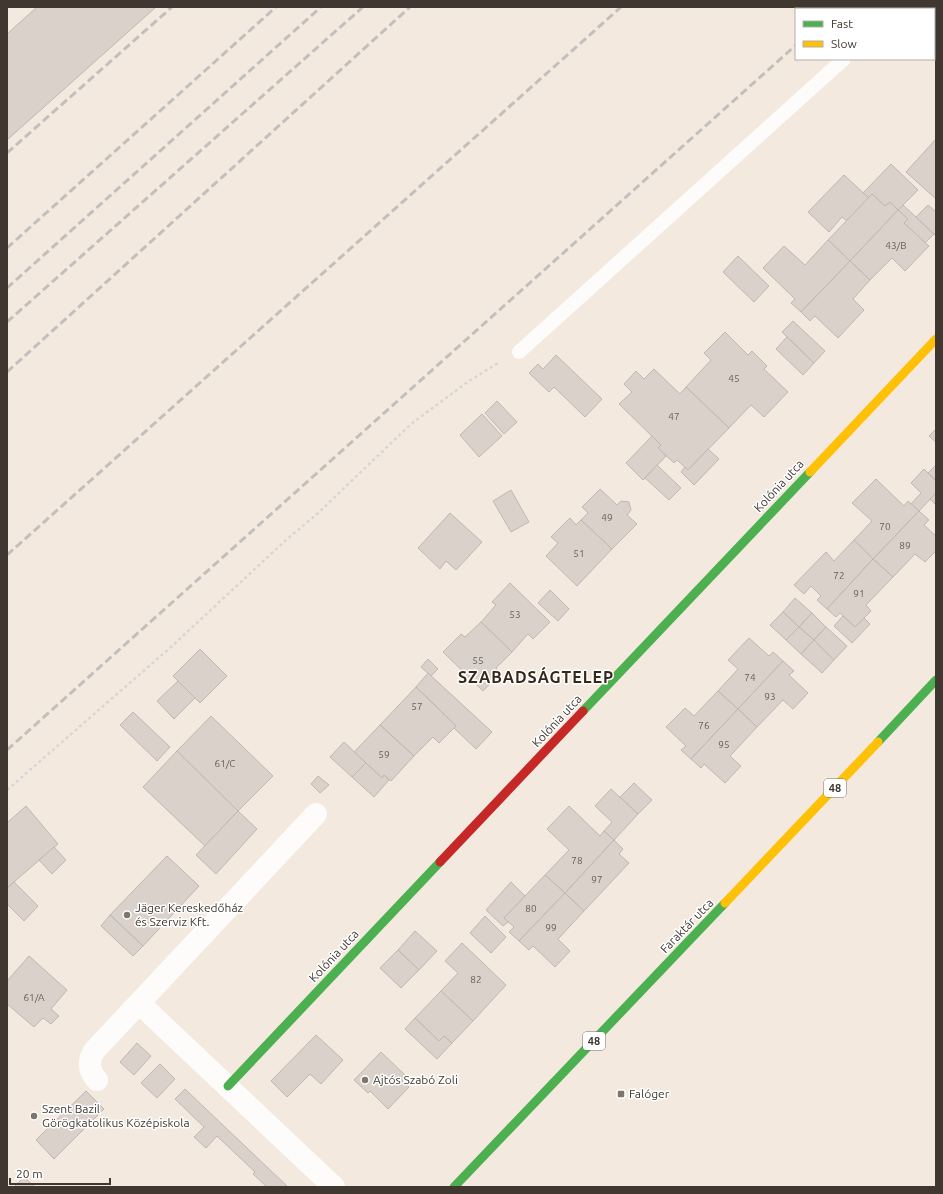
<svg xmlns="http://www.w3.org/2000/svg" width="943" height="1194" viewBox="0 0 943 1194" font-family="Ubuntu,sans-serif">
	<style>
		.building { fill: #dbd1cb; stroke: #c1b7b2 }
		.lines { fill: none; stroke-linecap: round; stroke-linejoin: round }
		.path { stroke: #d9d5d3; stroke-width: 2.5; stroke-dasharray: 3 3; stroke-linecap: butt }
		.lane { stroke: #fdfcfa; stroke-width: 14 }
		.street { stroke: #fdfcfa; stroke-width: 22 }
		.fast { stroke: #4caf50; stroke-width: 9 }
		.slow { stroke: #ffc107; stroke-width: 9 }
		.jam { stroke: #c62828; stroke-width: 9 }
		.rail { stroke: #c2bfbc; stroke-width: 3; stroke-dasharray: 8 4; stroke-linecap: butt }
		.poi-dot { fill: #7e756d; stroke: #fff; stroke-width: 1.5 }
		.labels { text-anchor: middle; stroke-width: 3; stroke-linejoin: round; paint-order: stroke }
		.number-label { font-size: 10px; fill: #665e57 }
		.shield { fill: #fff; stroke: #79736e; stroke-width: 1 }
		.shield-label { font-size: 11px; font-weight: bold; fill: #3f3730 }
		.street-label { font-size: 12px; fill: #3f3730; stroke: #fff }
		.poi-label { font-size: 12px; fill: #3f3730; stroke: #fff; text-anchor: start }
		.district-label { font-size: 16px; font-weight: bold; letter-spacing: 1px; fill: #362719; stroke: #fff }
	</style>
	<rect width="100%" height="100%" fill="#f4e9df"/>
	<g class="building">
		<polygon points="37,7 156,7 7,140 7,34"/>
		<polygon points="936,139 936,199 906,172"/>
		<polygon points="891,164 918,190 898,210 890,202 885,206 872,194 869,198 863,193"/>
		<polygon points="844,175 869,198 847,221 842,217 829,232 808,212"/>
		<polygon points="872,194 885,206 890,202 898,210 850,261 828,240"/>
		<polygon points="903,205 934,234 925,243 904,223 908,219 898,210"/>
		<polygon points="928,205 936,212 936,236 916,217"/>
		<polygon points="898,210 908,219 904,223 929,246 905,271 892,258 870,280 850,261"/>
		<polygon points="828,240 850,261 801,312 791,303 795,299 763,268 784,246 805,265"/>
		<polygon points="738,256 769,286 754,302 723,272"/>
		<polygon points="850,261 870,280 853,299 864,310 838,338 815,316 810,321 801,312"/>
		<polygon points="793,321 825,351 814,363 782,332"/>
		<polygon points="725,332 748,355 752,351 767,366 764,369 788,392 764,417 751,405 729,428 686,387 711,360 704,353"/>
		<polygon points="787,337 814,363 803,375 776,349"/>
		<polygon points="556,355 602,399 585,417 554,387 549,392 529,373 538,364 543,369"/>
		<polygon points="654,369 680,394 686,387 729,428 688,470 677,460 674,463 658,448 661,445 619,404 632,392 624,384 636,371 644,379"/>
		<polygon points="497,401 517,422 504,434 485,413"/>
		<polygon points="482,414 502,436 479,457 460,435"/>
		<polygon points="936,429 936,442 929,436"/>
		<polygon points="652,436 661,445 658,448 666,456 643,480 626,463"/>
		<polygon points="708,449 719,459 694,485 681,472 685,467 688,470"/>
		<polygon points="657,465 681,488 669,500 645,478"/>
		<polygon points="936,465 936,478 935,479 928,473"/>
		<polygon points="924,469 936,481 936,493 919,511 911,504 921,493 911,483"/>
		<polygon points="876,479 904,506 908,501 919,511 873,559 854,540 872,521 852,503"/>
		<polygon points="600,489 617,505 621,501 629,502 631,510 627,515 637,524 612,549 581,520 588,513 582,507"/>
		<polygon points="511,490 529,522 511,532 493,501"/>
		<polygon points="936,493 936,505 930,499"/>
		<polygon points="919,511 929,520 924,525 936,536 936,551 925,562 915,554 893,577 873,559"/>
		<polygon points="450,513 482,542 456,570 446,561 440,569 418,548"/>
		<polygon points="570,518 576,525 581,520 612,549 577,586 546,556 558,543 551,537"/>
		<polygon points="854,540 873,559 827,609 817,600 821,596 811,586 804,594 794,585 826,552 834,561"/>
		<polygon points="873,559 893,577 866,605 871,611 855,627 840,613 836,617 827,609"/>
		<polygon points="510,583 550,622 533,639 528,634 512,652 481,622 496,605 492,602"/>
		<polygon points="550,590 569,609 558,621 538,603"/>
		<polygon points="795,598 812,613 799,627 783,612"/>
		<polygon points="783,612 799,627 786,640 770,625"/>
		<polygon points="812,613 826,627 814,640 799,627"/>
		<polygon points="843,616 855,627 864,618 870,624 852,643 834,626"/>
		<polygon points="481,622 512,652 496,668 500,673 483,691 443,652 461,634 465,637"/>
		<polygon points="799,627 814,640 801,654 786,640"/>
		<polygon points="826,627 847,646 834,660 814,640"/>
		<polygon points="749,638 769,656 773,652 783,661 738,709 718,691 738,669 728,660"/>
		<polygon points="814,640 834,660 822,673 801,654"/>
		<polygon points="200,649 227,676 200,703 173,676"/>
		<polygon points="428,659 438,669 431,676 421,667"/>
		<polygon points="783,661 794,671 789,675 808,693 793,709 783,700 757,727 738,709"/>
		<polygon points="428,673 492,732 476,749 454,728 456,726 416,687"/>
		<polygon points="178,681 195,698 174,719 157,701"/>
		<polygon points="416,687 456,726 439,743 433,737 414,756 380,725"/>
		<polygon points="718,691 738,709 691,759 681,750 686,746 666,727 685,708 694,716"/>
		<polygon points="738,709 757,727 730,756 741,766 725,783 704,764 701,768 691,759"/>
		<polygon points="133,712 170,747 157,761 120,725"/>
		<polygon points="211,716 273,776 238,811 177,751"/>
		<polygon points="380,725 414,756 391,781 384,775 382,778 354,752"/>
		<polygon points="344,742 366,763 352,777 330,757"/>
		<polygon points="177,751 238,811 205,846 143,787"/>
		<polygon points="366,763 382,778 384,775 389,780 374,797 352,777"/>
		<polygon points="318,776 329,785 320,793 311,784"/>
		<polygon points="634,783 652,800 638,814 620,797"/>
		<polygon points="611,789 638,814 614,840 604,831 612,822 595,806"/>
		<polygon points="26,806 58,844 7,888 7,823"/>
		<polygon points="569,806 600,836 604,831 614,840 565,893 545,875 569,850 547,829"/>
		<polygon points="238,811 257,829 216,874 196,855"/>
		<polygon points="614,840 623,849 619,854 629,863 584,911 565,893"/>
		<polygon points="54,847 66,860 52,874 39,860"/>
		<polygon points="167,856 199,886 143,946 110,915"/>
		<polygon points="545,875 565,893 519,941 509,932 514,927 504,918"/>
		<polygon points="14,882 38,906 24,921 7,904 7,888"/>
		<polygon points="511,882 525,896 504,918 508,922 503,926 486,910"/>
		<polygon points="565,893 584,911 558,939 570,951 555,967 533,946 529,950 519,941"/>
		<polygon points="110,915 143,946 133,956 101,926"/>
		<polygon points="485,916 506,937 491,953 470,933"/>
		<polygon points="415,931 437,951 419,970 398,950"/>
		<polygon points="462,943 506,985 473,1021 441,991 458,973 445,961"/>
		<polygon points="398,950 419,970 401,988 380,968"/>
		<polygon points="29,956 67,990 51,1009 59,1016 51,1024 43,1018 34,1027 7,1004 7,981"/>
		<polygon points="441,991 473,1021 452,1043 444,1036 439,1041 415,1018"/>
		<polygon points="415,1018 439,1041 444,1036 452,1043 437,1059 405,1029"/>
		<polygon points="316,1035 343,1060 321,1084 310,1074 287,1097 271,1081"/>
		<polygon points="137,1043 151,1056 134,1075 120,1062"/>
		<polygon points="381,1052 406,1076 402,1081 409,1087 388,1109 370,1091 368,1093 354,1080"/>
		<polygon points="160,1064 175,1079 157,1098 141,1083"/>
		<polygon points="185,1089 288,1187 267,1187 253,1174 255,1172 217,1136 206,1148 194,1137 204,1127 175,1099"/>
		<polygon points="86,1091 104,1109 54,1159 36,1140"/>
		<polygon points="24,1177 35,1187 14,1187"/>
	</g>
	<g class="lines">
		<polyline class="path" points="7,790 171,647 286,540 316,515 411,424 469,381 498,363"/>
		<g class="lane">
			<polyline points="900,9 902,7"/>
			<polyline points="519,352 844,59"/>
		</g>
		<g class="street">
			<polyline points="139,1003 334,1187"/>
			<path d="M97 1080C88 1071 88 1061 94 1051L316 814"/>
		</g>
		<g class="fast">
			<polyline points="583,711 810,472"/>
			<polyline points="878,742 936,680"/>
			<polyline points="228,1086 440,862"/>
			<polyline points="454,1187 725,903"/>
		</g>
		<g class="slow">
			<polyline points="810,472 936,339"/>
			<polyline points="725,903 878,742"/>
		</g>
		<polyline class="jam" points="440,862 583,711"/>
		<g class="rail">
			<polyline points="836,9 838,7"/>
			<polyline points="7,153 172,7"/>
			<polyline points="7,248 276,7"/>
			<polyline points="7,288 321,7"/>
			<polyline points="7,322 363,7"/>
			<polyline points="7,372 410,7"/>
			<polyline points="7,555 621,7"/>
			<polyline points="7,750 796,45"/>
		</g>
	</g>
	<g class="poi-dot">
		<circle cx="127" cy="915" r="4"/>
		<circle cx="365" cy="1080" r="4"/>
		<rect x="617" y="1090" width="8" height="8" rx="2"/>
		<circle cx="34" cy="1116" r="4"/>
	</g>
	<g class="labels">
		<g class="number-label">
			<text x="896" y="249">43/B</text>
			<text x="734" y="382">45</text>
			<text x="674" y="420">47</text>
			<text x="607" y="521">49</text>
			<text x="885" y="530">70</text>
			<text x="905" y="549">89</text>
			<text x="579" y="557">51</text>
			<text x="839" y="579">72</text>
			<text x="859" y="597">91</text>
			<text x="515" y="618">53</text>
			<text x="478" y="664">55</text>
			<text x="750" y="681">74</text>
			<text x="770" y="700">93</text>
			<text x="417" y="710">57</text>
			<text x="704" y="729">76</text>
			<text x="724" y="748">95</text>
			<text x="384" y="758">59</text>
			<text x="225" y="767">61/C</text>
			<text x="577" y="864">78</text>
			<text x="597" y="883">97</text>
			<text x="531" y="912">80</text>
			<text x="551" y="931">99</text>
			<text x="476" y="983">82</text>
			<text x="34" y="1001">61/A</text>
		</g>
		<g class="shield">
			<rect x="824" y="779" width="22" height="18" rx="3"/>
			<rect x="583" y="1032" width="22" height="18" rx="3"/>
		</g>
		<g class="shield-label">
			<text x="835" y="792">48</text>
			<text x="594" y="1045">48</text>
		</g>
		<g class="street-label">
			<text transform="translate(779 486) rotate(-47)" y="4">Kolónia utca</text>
			<text transform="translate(557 721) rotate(-47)" y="4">Kolónia utca</text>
			<text transform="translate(687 926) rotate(-46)" y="4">Faraktár utca</text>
			<text transform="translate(334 956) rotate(-47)" y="4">Kolónia utca</text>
		</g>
		<g class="poi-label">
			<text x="135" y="912">Jäger Kereskedőház<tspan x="135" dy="14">és Szerviz Kft.</tspan></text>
			<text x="373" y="1084">Ajtós Szabó Zoli</text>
			<text x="629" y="1098">Falóger</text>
			<text x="42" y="1113">Szent Bazil<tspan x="42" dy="14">Görögkatolikus Középiskola</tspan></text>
		</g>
		<g class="district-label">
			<text x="536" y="683">SZABADSÁGTELEP</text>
		</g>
	</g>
	<rect width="943" height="1194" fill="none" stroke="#3f3730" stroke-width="16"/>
	<rect x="795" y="8" width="140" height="52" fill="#ffffff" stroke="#b2afac"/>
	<rect x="803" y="21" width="20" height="6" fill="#4caf50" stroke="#b2afac"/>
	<text x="831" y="28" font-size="12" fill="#3f3730">Fast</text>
	<rect x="803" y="41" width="20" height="6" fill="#ffc107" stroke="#b2afac"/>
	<text x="831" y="48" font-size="12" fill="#3f3730">Slow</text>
	<path d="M10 1178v6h100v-6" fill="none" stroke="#3f3730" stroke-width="2"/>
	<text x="16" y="1178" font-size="12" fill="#3f3730" stroke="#ffffff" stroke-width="3" paint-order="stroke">20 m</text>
</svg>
